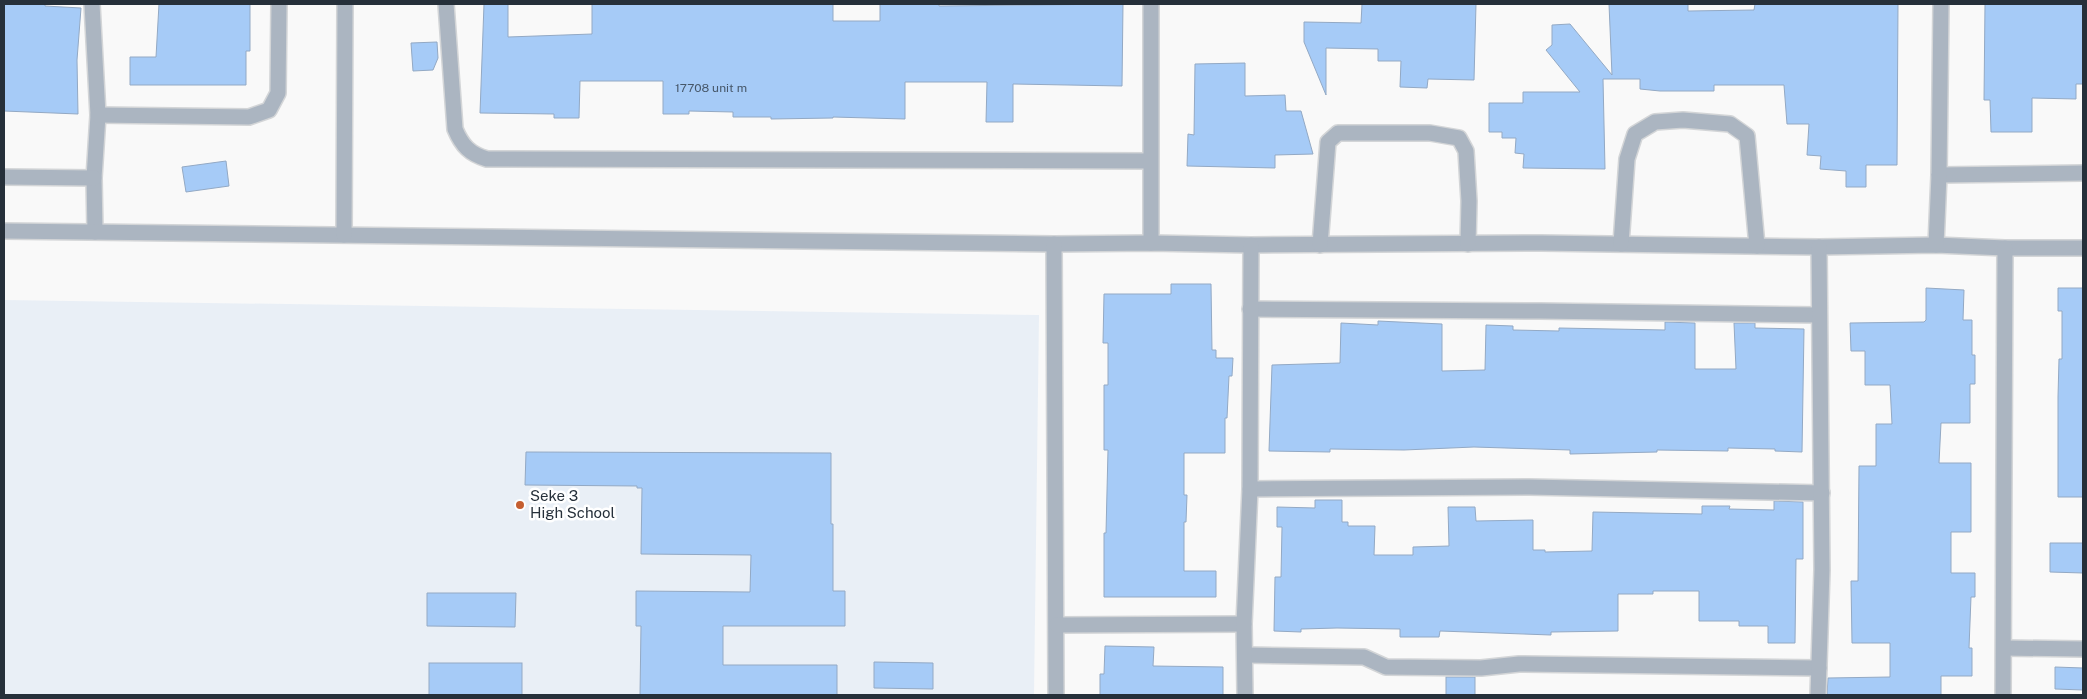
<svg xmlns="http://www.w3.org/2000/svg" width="2087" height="699" viewBox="0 0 2087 699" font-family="'Public Sans',sans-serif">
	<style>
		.built { fill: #e9eff6 }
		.building { fill: #a6cbf7; stroke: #93a9c4 }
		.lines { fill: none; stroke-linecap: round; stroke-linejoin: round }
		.minor-casing { stroke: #d3d5d7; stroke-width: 18 }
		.minor { stroke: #abb5c1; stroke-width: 15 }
		.poi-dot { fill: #c55e30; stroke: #fff; stroke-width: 2 }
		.labels { text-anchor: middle; stroke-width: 5; stroke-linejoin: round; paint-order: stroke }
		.number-label { font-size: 12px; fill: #465769 }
		.poi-label { font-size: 15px; fill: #26303a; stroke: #fff; text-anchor: start }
	</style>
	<rect width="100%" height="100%" fill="#f9f9f9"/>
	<polygon class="built" points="4,300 1039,315 1034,695 4,695"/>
	<g class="building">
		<polygon points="4,4 45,4 45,6 81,8 77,60 78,114 4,111"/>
		<polygon points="159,4 250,4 250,51 246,51 246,85 130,85 130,57 156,57"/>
		<polygon points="484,4 508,4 508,37 592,34 592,4 833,4 833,21 880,21 880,4 939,4 939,6 1123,4 1122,86 1013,84 1013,122 986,122 987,82 905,82 905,119 833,117 833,118 771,119 771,117 733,117 733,112 689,111 689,114 663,114 663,81 580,81 579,118 554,118 554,114 480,113"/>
		<polygon points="1362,4 1476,4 1474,80 1428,79 1427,88 1400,87 1401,61 1378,61 1378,49 1326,48 1326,95 1304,42 1304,22 1361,23"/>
		<polygon points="1609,4 1688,4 1688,11 1754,10 1755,4 1898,4 1897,165 1866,165 1866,187 1846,187 1846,171 1820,169 1821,156 1807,155 1809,124 1787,124 1784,85 1714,85 1714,91 1660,91 1640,89 1640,79 1603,79 1605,169 1523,168 1524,154 1515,153 1516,138 1502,138 1502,132 1489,132 1489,103 1523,103 1523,92 1580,92 1546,50 1552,45 1552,25 1570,24 1612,75"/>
		<polygon points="1985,4 2083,4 2083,84 2076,84 2076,99 2032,98 2032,132 1991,132 1990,100 1984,100"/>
		<polygon points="437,42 438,58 433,70 413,71 411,43"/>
		<polygon points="1245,63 1245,96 1285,95 1286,111 1301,111 1313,154 1275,155 1275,168 1187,166 1188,134 1194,135 1195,64"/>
		<polygon points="226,161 229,186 186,192 182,167"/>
		<polygon points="1171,284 1211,284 1212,350 1216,350 1216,358 1233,358 1232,376 1229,376 1227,418 1225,418 1225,453 1184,453 1184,495 1187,495 1186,522 1184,522 1184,571 1216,571 1216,597 1104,597 1104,533 1106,533 1108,450 1104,450 1104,385 1108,385 1108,343 1103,343 1104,294 1171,294"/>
		<polygon points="1926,288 1964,290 1963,320 1972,320 1972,355 1975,355 1975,384 1970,384 1970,423 1941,423 1939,463 1971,463 1971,532 1951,532 1951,573 1975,573 1975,597 1971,597 1969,648 1972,648 1972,676 1941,676 1941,695 1827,695 1828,678 1890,677 1890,643 1852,643 1851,581 1858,581 1859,466 1876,466 1876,424 1892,424 1890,385 1865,385 1865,351 1851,351 1850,323 1924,322 1926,320"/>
		<polygon points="2058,288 2083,288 2083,497 2058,497 2058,397 2059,359 2062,359 2062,311 2058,311"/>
		<polygon points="1378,321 1442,324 1442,371 1485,370 1486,325 1513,326 1513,330 1559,331 1559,328 1665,330 1665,322 1695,323 1695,369 1736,369 1734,323 1755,323 1755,328 1804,329 1802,452 1775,451 1775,449 1728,448 1728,451 1657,450 1657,452 1570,454 1570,450 1474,447 1404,450 1330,449 1330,452 1269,451 1272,365 1340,363 1341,323 1378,325"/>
		<polygon points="526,452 831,453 831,524 833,524 833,591 845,591 845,626 723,626 723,665 837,665 837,695 640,695 641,626 636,626 636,591 750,592 751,555 641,554 642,488 637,488 637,486 525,485"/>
		<polygon points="1315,500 1342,500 1342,522 1348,522 1348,526 1375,526 1374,555 1413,555 1413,547 1449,546 1448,507 1475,507 1476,521 1533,520 1533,550 1545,550 1545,552 1592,551 1593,512 1702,514 1702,506 1730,506 1729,509 1774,510 1774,501 1803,502 1803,559 1796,559 1795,643 1768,643 1768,626 1739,626 1739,621 1699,621 1699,591 1653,591 1653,594 1618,594 1618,631 1551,632 1551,635 1440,631 1439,637 1400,637 1400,629 1337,628 1301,629 1301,632 1274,631 1275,577 1281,577 1282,527 1277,527 1277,507 1315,508"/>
		<polygon points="2050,543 2083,543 2083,573 2050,572"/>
		<polygon points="427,593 516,593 515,627 427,626"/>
		<polygon points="1105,646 1154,647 1153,666 1223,667 1223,695 1100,695 1100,674 1104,674"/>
		<polygon points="874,662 933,663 933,689 874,688"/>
		<rect x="429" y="663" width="93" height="32"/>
		<polygon points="2055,667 2083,668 2083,690 2055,689"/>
		<rect x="1446" y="677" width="29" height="18"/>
	</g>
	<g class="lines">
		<g class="minor-casing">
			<g id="minor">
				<polyline points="92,4 98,115 94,178 95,232"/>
				<path d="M446 4 455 129C462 146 470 154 487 159L1150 161"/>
				<polyline points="98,115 249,117 269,110 278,93 279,4"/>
				<polyline points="1939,175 2083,173"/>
				<polyline points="4,177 94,178"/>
				<polyline points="4,231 1054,244 1151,243 1251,245 1541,243 1819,247 1936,245 2005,248 2083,248"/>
				<polyline points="344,235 345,4"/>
				<polyline points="1151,243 1151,4"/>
				<polyline points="1054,244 1056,695"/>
				<polyline points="1621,244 1627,159 1635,134 1655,122 1683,120 1730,124 1747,136 1757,246"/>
				<polyline points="1320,245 1328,142 1338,133 1430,133 1459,138 1466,151 1469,201 1468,244"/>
				<polyline points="1936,245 1939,175 1941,4"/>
				<polyline points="1250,309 1540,311 1819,315"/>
				<polyline points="1250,489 1529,487 1822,493"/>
				<polyline points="1057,625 1244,624"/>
				<polyline points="2004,648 2083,649"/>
				<polyline points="1246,655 1364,657 1386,667 1481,668 1519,664 1819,668"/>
				<polyline points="1245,695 1244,624 1250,489 1251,245"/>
				<polyline points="1818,695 1822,570 1819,247"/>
				<polyline points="2003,695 2005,248"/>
			</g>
		</g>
		<use href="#minor" class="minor"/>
	</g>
	<circle class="poi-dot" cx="520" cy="505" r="5"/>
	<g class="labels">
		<g class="number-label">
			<text x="711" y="92">17708 unit m</text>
		</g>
		<g class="poi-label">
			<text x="530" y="501">Seke 3<tspan x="530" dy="17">High School</tspan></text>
		</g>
	</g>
	<rect width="2087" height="699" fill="none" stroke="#26303a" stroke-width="10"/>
</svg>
